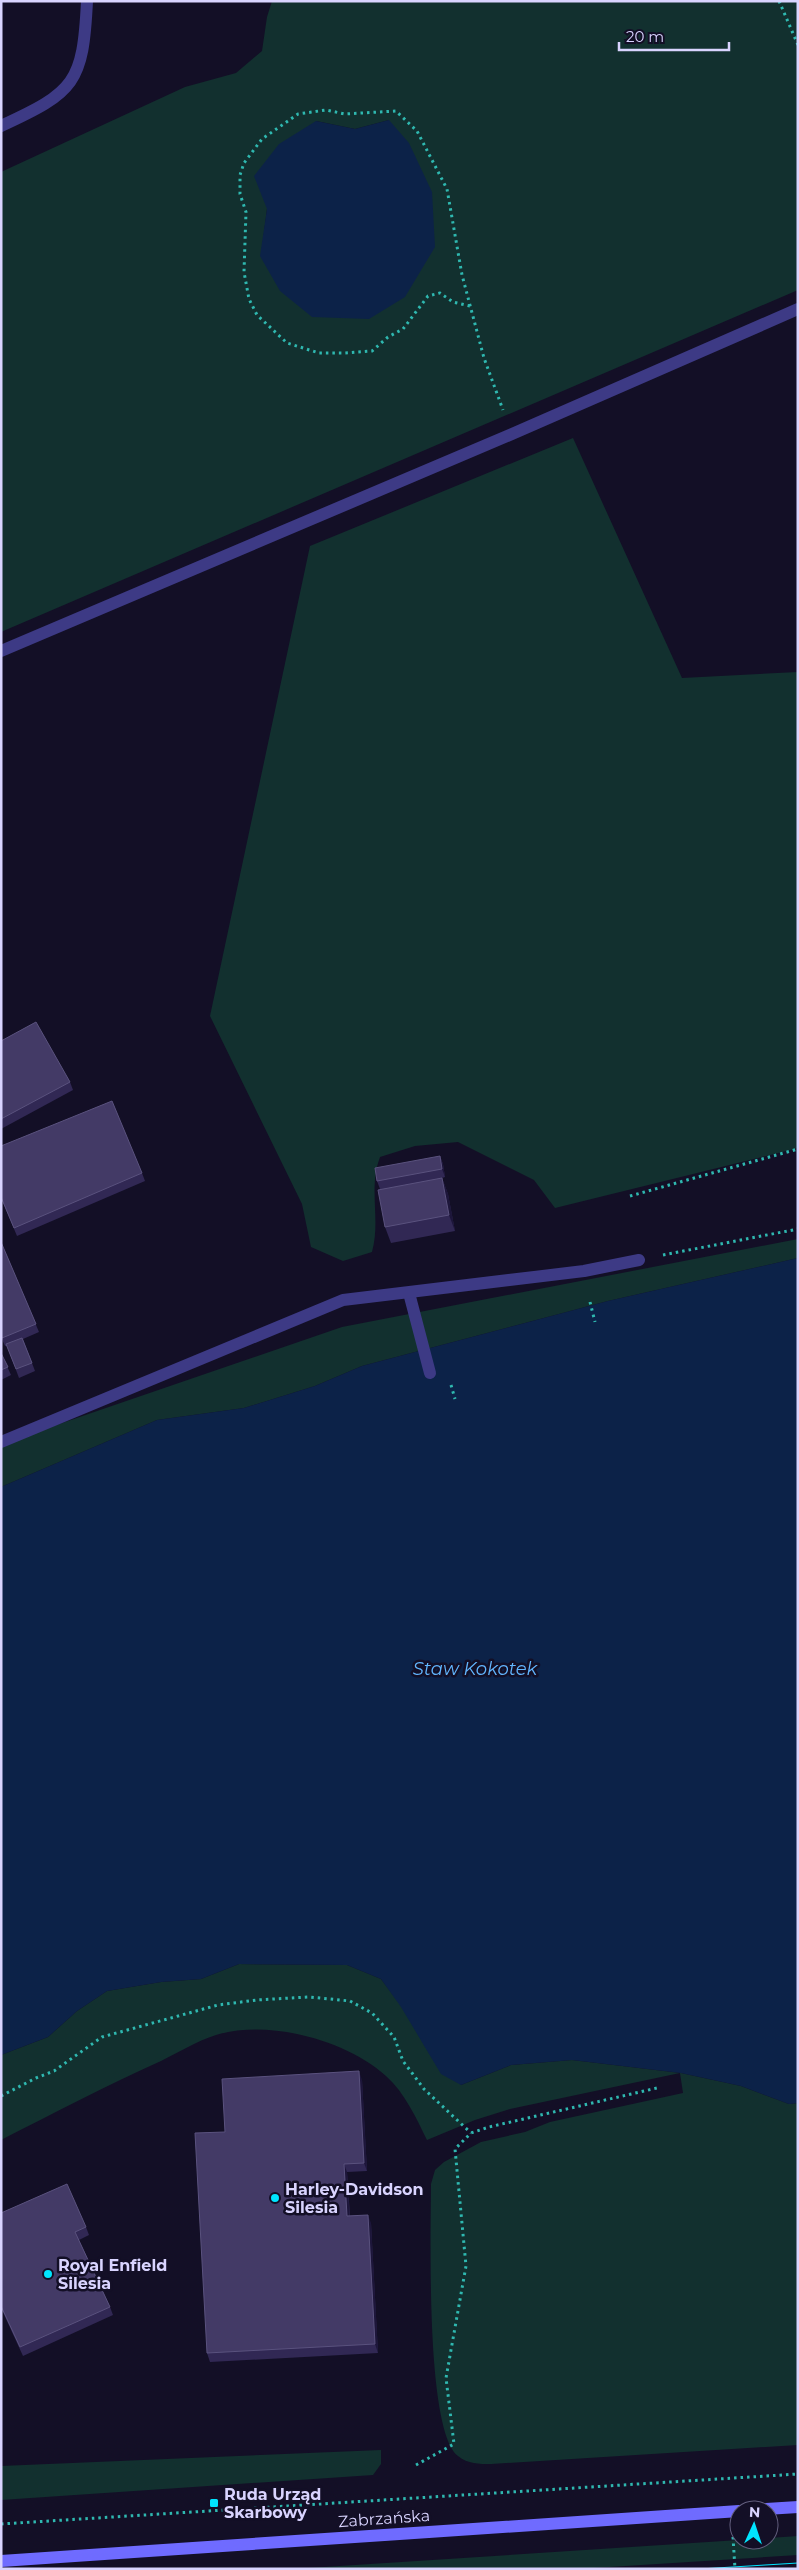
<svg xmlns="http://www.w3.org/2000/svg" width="799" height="2570" viewBox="0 0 799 2570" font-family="Montserrat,sans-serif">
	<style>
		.green { fill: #12302f; fill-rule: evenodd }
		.water { fill: #0c2248 }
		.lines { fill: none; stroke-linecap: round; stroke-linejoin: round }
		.path { stroke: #2fb8b0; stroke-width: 3; stroke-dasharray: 2.5 4; stroke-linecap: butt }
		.service { stroke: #3d3a85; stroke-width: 12 }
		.secondary { stroke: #6f6bff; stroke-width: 12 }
		.tram { stroke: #00e5ff; stroke-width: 1 }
		.wall { fill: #312854 }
		.shaded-wall { fill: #1d163a }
		.building { fill: #433a66; stroke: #5a527e }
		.poi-dot { fill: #00e5ff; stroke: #130f26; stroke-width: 2 }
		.labels { text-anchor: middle; stroke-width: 5; stroke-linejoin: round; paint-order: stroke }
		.poi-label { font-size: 16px; font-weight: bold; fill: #d9d4ff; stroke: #130f26; text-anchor: start }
		.street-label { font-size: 16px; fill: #d9d4ff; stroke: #130f26 }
		.water-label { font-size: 18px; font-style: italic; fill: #62b6ff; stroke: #130f26 }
	</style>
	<rect width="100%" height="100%" fill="#130f26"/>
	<g class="green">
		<path d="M272 1H798V290L1 632V172L185 87 236 73 262 51 267 17ZM389 120 261 256 267 209 316 121 355 129Z"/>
		<path d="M573 438 682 678 798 672V1148L555 1208 534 1180 458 1142 415 1146 380 1157C368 1189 381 1219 372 1252L343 1261 311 1247 302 1204 210 1016 310 546Z"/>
		<polygon points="798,1239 798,1258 608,1301 362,1366 315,1386 244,1408 157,1420 1,1487 1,1444 342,1327"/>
		<path d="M239 1964 347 1965 381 1979 461 2085 511 2065 572 2060 681 2073 741 2086 789 2104 798 2103V2445L491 2464C479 2464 468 2464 458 2456 425 2430 431 2231 431 2184L435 2170 444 2162 481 2142 525 2132 550 2122 683 2093 680 2073 510 2109 475 2120 427 2140C416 2118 405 2093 386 2076 346 2040 269 2019 216 2035 197 2041 179 2052 161 2061 107 2085 54 2113 1 2140V2055L48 2037 77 2011 107 1991 161 1982 201 1979Z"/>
		<polygon points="381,2450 381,2464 373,2475 1,2500 1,2466"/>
		<polygon points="798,2536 798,2555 578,2569 293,2569 739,2540 769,2540 769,2538"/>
	</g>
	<g class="water">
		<polygon points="389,120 409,143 432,192 435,247 405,297 369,319 312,317 280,291 260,256 267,209 254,176 279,144 316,121 355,129"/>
		<polygon points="798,1258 798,2103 789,2104 741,2086 681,2073 572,2060 511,2065 461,2085 441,2074 401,2007 381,1979 347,1965 239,1964 201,1979 161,1982 107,1991 77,2011 48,2037 1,2055 1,1487 157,1420 244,1408 315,1386 362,1366 608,1301"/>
	</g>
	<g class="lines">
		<g class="path">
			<polyline points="779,1 798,45"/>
			<polyline points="470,306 453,302 440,293 428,296 403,329 388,337 372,351 344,353 319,353 287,343 257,315 249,299 244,272 246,212 240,194 240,175 244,163 262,139 298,114 326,110 345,114 396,111 417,131 447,189 462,275 484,358 503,410"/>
			<polyline points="630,1196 798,1149"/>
			<polyline points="663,1255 798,1229"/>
			<polyline points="590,1302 595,1322"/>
			<polyline points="451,1385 455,1399"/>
			<polyline points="1,2096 36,2078 54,2071 102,2037 218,2005 257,2000 309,1997 350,2001 372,2013 394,2037 403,2061 424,2089 471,2133"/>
			<polyline points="416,2465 454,2444 446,2378 466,2266 455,2149 471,2133 489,2127 657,2088"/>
			<polyline points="1,2524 798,2474"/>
			<polyline points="733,2537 735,2569"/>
		</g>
		<g class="service">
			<path d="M1 126C75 92 83 83 87 1"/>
			<polyline points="1,651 512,434 798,309"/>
			<polyline points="409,1293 430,1373"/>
			<polyline points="1,1442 343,1300 584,1271 639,1260"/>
		</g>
		<g class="secondary">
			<polyline points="752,2510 798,2507"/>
			<polyline points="1,2561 739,2511"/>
		</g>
		<polyline class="tram" points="700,2569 798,2563"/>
	</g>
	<g class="wall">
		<polygon points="1,1041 70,1082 73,1090 1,1129"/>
		<polygon points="440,1156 443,1164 445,1177 442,1178 448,1194 455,1231 391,1243 385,1227 380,1189 377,1181"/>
		<polygon points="142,1173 145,1181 17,1236 1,1198"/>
		<polygon points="1,1242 39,1332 23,1339 35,1371 19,1378 7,1346 5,1346 1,1337"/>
		<polygon points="1,1353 11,1375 1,1380"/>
		<polygon points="362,2080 367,2171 347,2172 350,2216 371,2223 378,2353 210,2362 207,2353 225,2132"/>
		<polygon points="1,2213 86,2227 89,2235 79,2240 110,2307 113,2315 23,2356 1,2308"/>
	</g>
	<g class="shaded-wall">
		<polygon points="440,1156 443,1164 445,1177 442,1169"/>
		<polygon points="442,1178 448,1194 455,1231 449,1215"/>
		<polygon points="359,2071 362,2080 367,2171 364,2163"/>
		<polygon points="344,2164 347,2172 350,2224 347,2216"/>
		<polygon points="368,2215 371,2223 378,2353 375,2344"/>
	</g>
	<g class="building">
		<polygon points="36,1022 70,1082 1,1119 1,1041"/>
		<polygon points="112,1101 142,1173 14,1228 1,1197 1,1146"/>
		<polygon points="440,1156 442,1169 377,1181 375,1168"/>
		<polygon points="442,1178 449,1215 385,1227 378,1190"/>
		<polygon points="1,1242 36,1324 2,1338 1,1336"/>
		<polygon points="22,1338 32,1363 16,1369 6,1344"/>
		<polygon points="1,1353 8,1367 1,1370"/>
		<polygon points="359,2071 364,2163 344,2164 347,2216 368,2215 375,2344 207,2353 195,2133 225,2132 222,2079"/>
		<polygon points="67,2184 86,2227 75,2232 110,2307 20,2347 1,2306 1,2213"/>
	</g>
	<g class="poi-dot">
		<circle cx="275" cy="2198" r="5"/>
		<circle cx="48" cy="2274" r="5"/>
		<rect x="209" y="2498" width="10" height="10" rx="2.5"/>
	</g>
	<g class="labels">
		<g class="poi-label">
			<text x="285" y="2195">Harley-Davidson<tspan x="285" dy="18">Silesia</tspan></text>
			<text x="58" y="2271">Royal Enfield<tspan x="58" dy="18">Silesia</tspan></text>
			<text x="224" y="2500">Ruda Urząd<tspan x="224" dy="18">Skarbowy</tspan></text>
		</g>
		<g class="street-label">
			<text transform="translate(384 2518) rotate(-4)" y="6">Zabrzańska</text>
		</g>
		<g class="water-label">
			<text x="475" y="1675">Staw Kokotek</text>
		</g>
	</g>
	<rect width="799" height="2570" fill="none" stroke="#d9d4ff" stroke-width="5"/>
	<g transform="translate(754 2525) rotate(3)"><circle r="24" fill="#130f26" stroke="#625e7d"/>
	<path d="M0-4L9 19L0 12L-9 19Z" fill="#00e5ff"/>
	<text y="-8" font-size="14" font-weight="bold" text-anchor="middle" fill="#d9d4ff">N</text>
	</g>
	<path d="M619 42v8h110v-8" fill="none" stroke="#d9d4ff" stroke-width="2.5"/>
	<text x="626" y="42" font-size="15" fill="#d9d4ff" stroke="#130f26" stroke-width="4" paint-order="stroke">20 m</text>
</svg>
